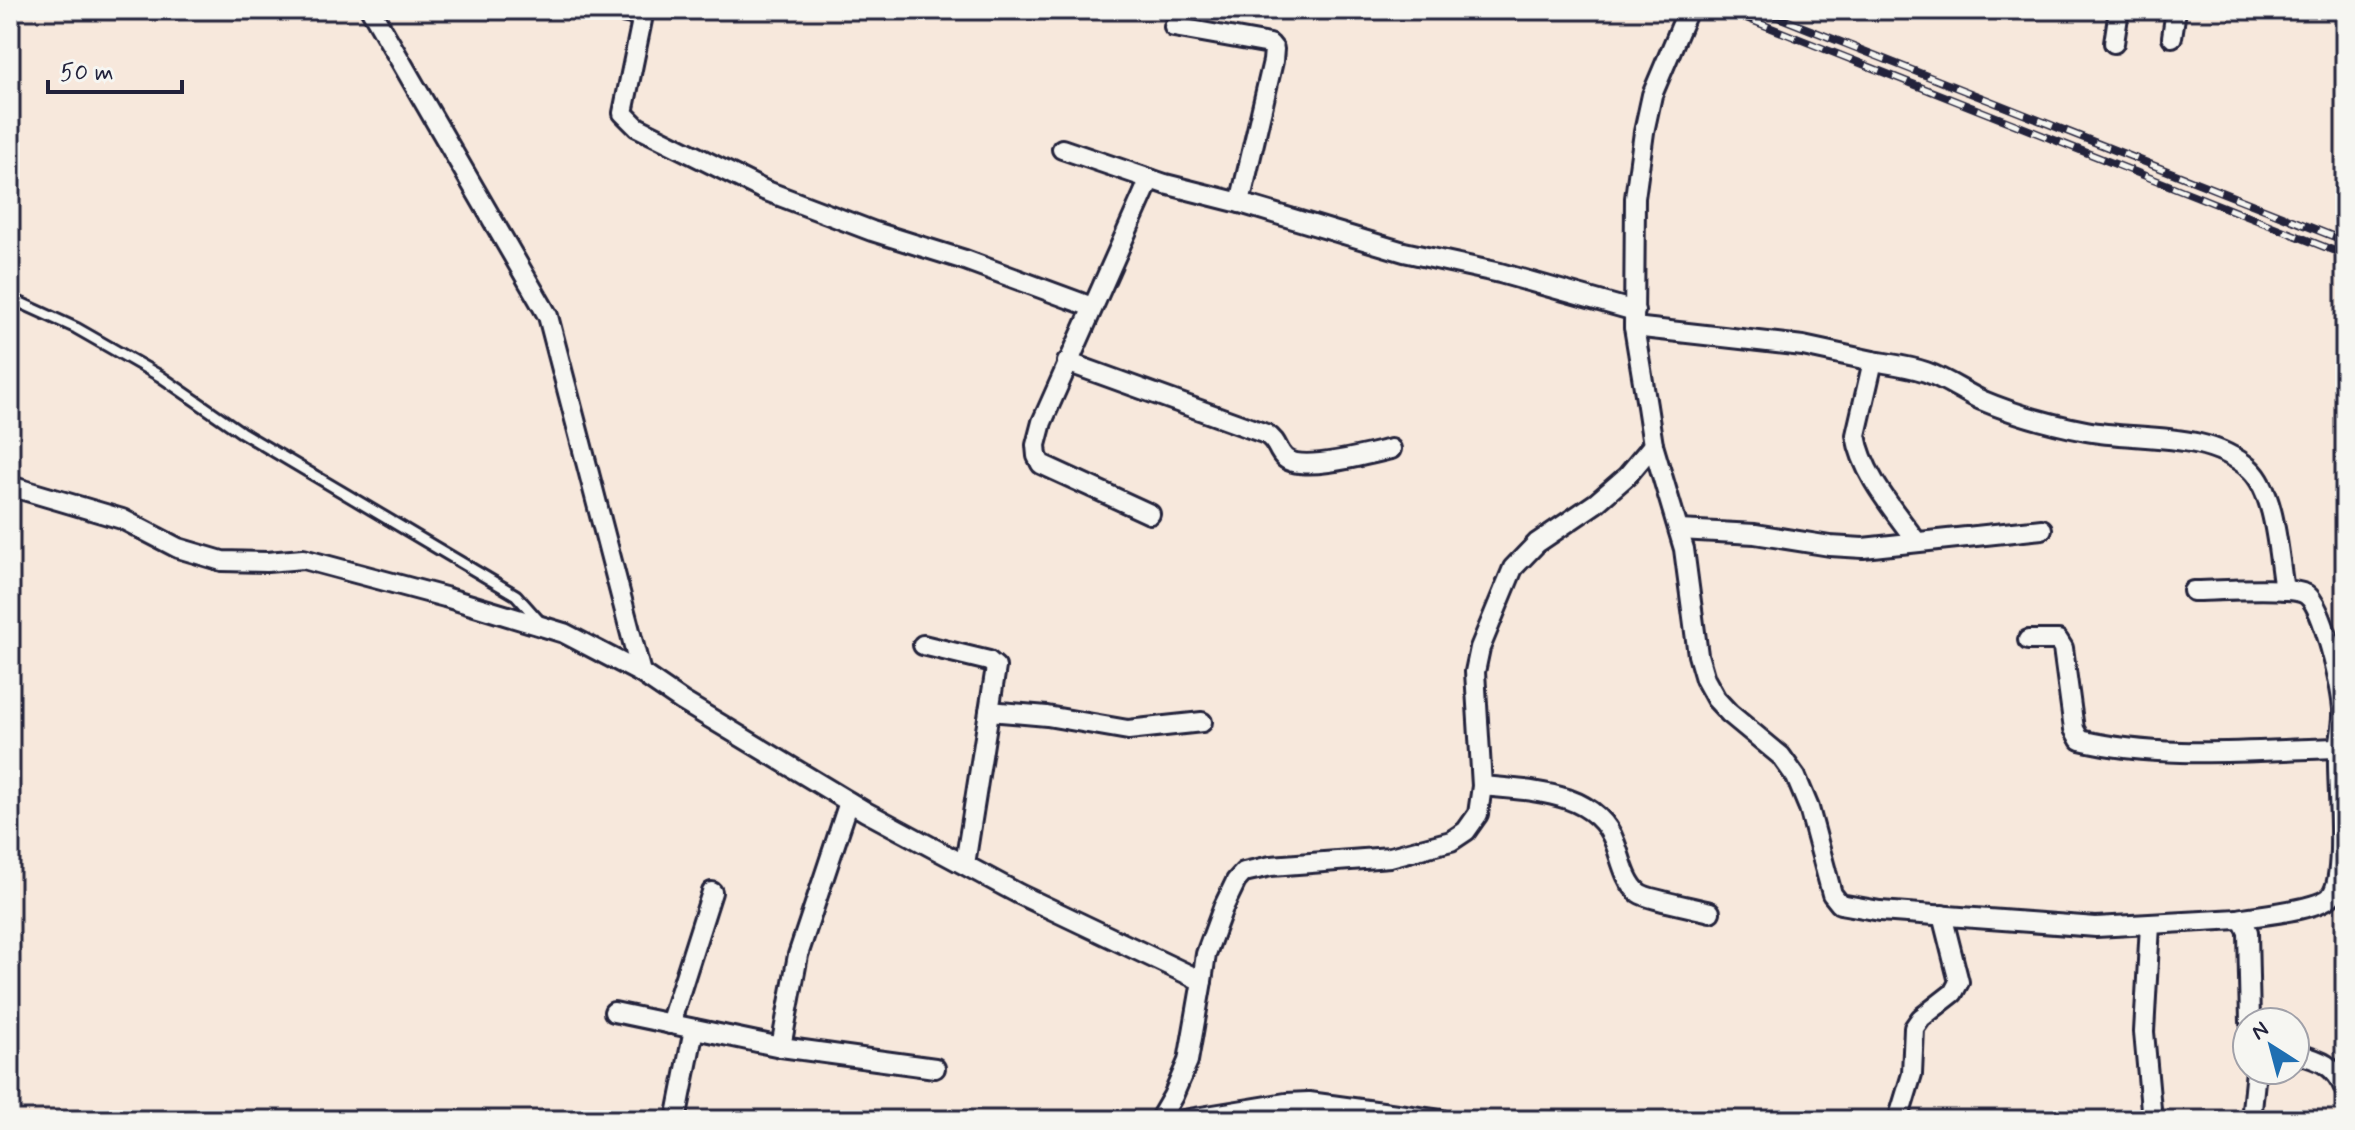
<svg xmlns="http://www.w3.org/2000/svg" width="2355" height="1130" viewBox="0 0 2355 1130" font-family="Mynerve,sans-serif">
	<style>
		.lines { fill: none; stroke-linecap: round; stroke-linejoin: round }
		.lane-casing { stroke: #22223b; stroke-width: 15 }
		.street-casing { stroke: #22223b; stroke-width: 24 }
		.lane { stroke: #f6f6f2; stroke-width: 9 }
		.street { stroke: #f6f6f2; stroke-width: 18 }
		.rail-casing { stroke: #22223b; stroke-width: 8 }
		.rail { stroke: #f6f6f2; stroke-width: 5; stroke-dasharray: 15; stroke-linecap: butt }
	</style>
	<rect width="100%" height="100%" fill="#f7e8dc"/>
	<filter id="ink" filterUnits="userSpaceOnUse"><feTurbulence type="fractalNoise" baseFrequency=".0125" numOctaves="2"/><feDisplacementMap in="SourceGraphic" scale="16" xChannelSelector="R" yChannelSelector="G"/><feConvolveMatrix kernelMatrix="1 2 1 2 8 2 1 2 1" color-interpolation-filters="sRGB"/></filter>
	<g filter="url(#ink)">
		<g class="lines">
			<g class="lane-casing">
				<polyline id="lane" points="10,298 76,328 160,376 241,432 516,595 541,623"/>
			</g>
			<g class="street-casing">
				<g id="street">
					<polyline points="371,10 548,316 641,673"/>
					<polyline points="613,10 636,15 642,20 623,113 637,127 764,190 872,231 965,260 1092,307"/>
					<polyline points="1688,10 1652,95 1644,132 1635,198 1634,327 1647,406 1653,445 1684,549 1698,655 1705,679 1716,699 1729,713 1781,756 1796,777 1809,808 1832,894 1840,904 1880,911 2096,927 2238,919 2243,922 2248,932 2250,1022"/>
					<polyline points="1174,27 1270,44 1274,49 1273,61 1240,203"/>
					<polyline points="2172,37 2176,10"/>
					<polyline points="2114,43 2119,10"/>
					<polyline points="1062,149 1165,184 1240,203 1404,252 1500,273 1635,311"/>
					<path d="M1634 327 1803 346 1873 361 1856 435C1862 474 1894 510 1916 541"/>
					<path d="M1873 361C1890 364 1909 366 1926 372 1946 379 1962 391 1981 400 2014 414 2050 424 2086 431 2138 441 2207 430 2250 469 2276 493 2278 555 2284 590"/>
					<path d="M1067 362 1266 434C1279 442 1276 450 1285 458 1302 473 1369 454 1391 449"/>
					<polyline points="10,486 122,519 178,548 222,561 267,562 303,559 445,597 564,633 641,673 682,701 866,812 1019,894 1202,981 1206,954 1223,908 1236,881 1244,872 1271,866 1390,857 1451,841 1466,831 1478,814 1482,786 1475,672 1480,648 1513,568 1537,543 1596,503 1627,476 1653,445"/>
					<polyline points="1150,514 1041,464 1037,456 1036,445 1042,422 1150,179"/>
					<polyline points="1679,530 1755,534 1830,546 1863,548 2042,529"/>
					<path d="M2193 591C2213 591 2294 585 2307 595 2324 608 2341 686 2343 709 2344 726 2339 741 2338 757 2337 787 2347 875 2331 896 2319 910 2258 915 2238 919"/>
					<path d="M2028 640H2058L2063 648 2074 729 2080 740C2164 760 2253 750 2339 748"/>
					<polyline points="923,645 989,661 996,667 965,864"/>
					<polyline points="989,711 1047,716 1128,730 1202,722"/>
					<path d="M1482 786C1530 791 1596 790 1615 843 1621 858 1625 882 1639 893 1647 899 1696 908 1710 912"/>
					<polyline points="2150,925 2144,1032 2152,1120"/>
					<polyline points="614,1012 781,1047 798,955 849,802"/>
					<polyline points="670,1024 712,892"/>
					<polyline points="781,1047 935,1068"/>
					<path d="M2295 1053C2319 1060 2335 1064 2345 1090"/>
					<polyline points="676,1120 694,1029"/>
					<polyline points="1159,1120 1173,1096 1188,1061 1202,981"/>
					<polyline points="1183,1120 1286,1103 1309,1102 1441,1120"/>
					<polyline points="1898,1120 1912,1074 1914,1028 1921,1018 1953,993 1959,982 1942,915"/>
					<polyline points="2251,1120 2256,1070"/>
				</g>
			</g>
			<use href="#lane" class="lane"/>
			<use href="#street" class="street"/>
			<g class="rail-casing">
				<g id="rail">
					<polyline points="1726,10 2345,255"/>
					<polyline points="1760,10 2345,241"/>
				</g>
			</g>
			<use href="#rail" class="rail"/>
		</g>
	</g>
	<rect width="2355" height="1130" fill="none" stroke="#f6f6f2" stroke-width="40"/>
	<rect x="20" y="20" width="2315" height="1090" fill="none" stroke="#22223b" stroke-width="3" filter="url(#ink)"/>
	<g transform="translate(2271 1046) rotate(324)"><circle r="38" fill="#f6f6f2" stroke="#a1a1a9" stroke-width="2"/>
	<path d="M0-6L14 30L0 20L-14 30Z" fill="#1f6fb2"/>
	<text y="-12" font-size="22" font-weight="bold" text-anchor="middle" fill="#22223b">N</text>
	</g>
	<path d="M48 80v12h134v-12" fill="none" stroke="#22223b" stroke-width="4"/>
	<text x="60" y="80" font-size="24" fill="#22223b" stroke="#f6f6f2" stroke-width="6" paint-order="stroke">50 m</text>
</svg>
